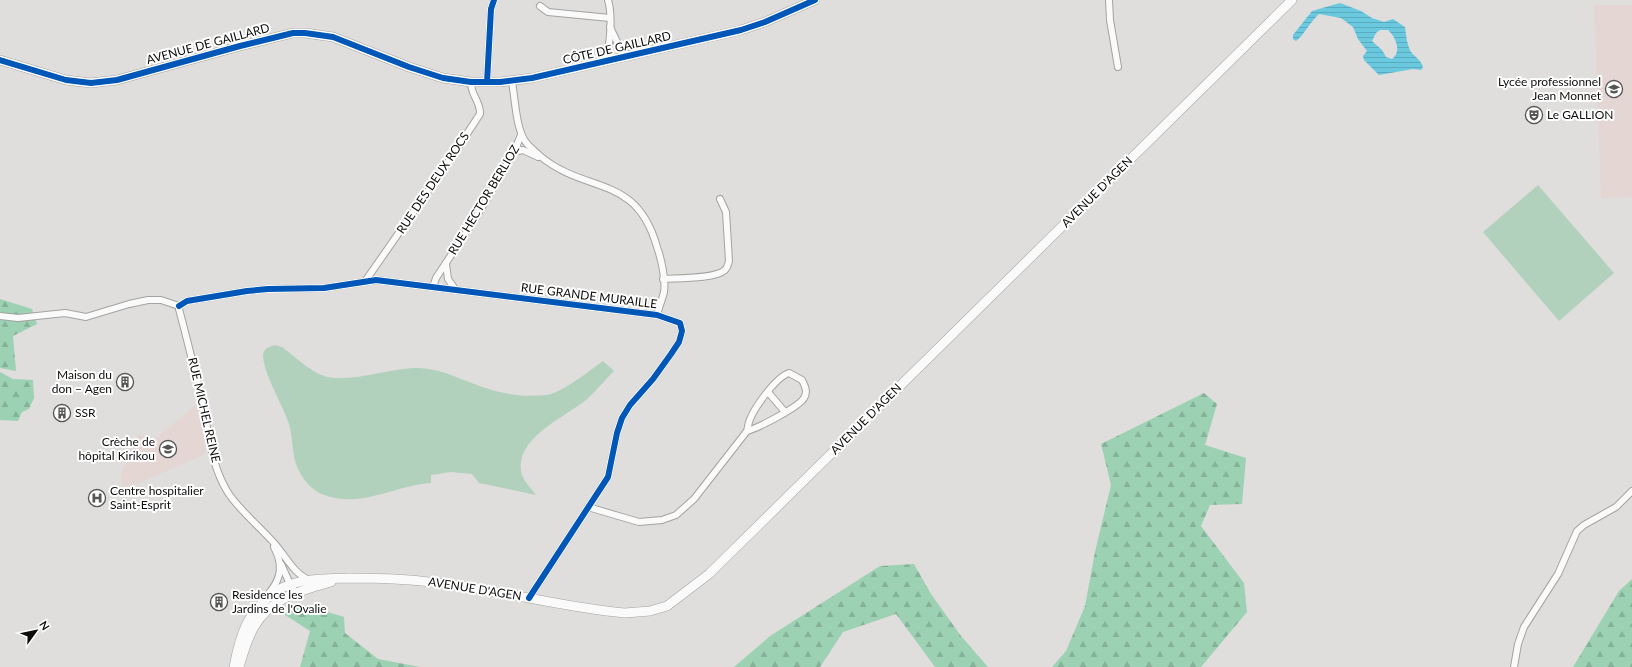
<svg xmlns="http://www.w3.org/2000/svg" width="1632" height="667" viewBox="0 0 1632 667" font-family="Lato,sans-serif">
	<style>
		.education { fill: #e4d6d3 }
		.green { fill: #b1d1bd }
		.forest { fill: url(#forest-firs) }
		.water { fill: url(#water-rules); fill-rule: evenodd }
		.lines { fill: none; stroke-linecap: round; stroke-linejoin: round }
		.street-casing { stroke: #a4a3a1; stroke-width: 8 }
		.secondary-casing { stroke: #a4a3a1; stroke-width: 10 }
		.street { stroke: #fafafa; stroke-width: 6 }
		.secondary { stroke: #fafafa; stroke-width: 9 }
		.cycleway-casing { stroke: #fff; stroke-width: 8 }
		.cycleway { stroke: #0057b8; stroke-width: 6 }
		.labels { text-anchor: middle; stroke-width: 4; stroke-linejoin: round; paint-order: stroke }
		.street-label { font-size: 12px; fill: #0d0d0c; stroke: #fff }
		.poi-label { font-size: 12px; fill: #0d0d0c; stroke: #fff; text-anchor: start }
	</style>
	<defs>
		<pattern id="forest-firs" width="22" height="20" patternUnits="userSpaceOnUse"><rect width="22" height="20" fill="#9cd1b3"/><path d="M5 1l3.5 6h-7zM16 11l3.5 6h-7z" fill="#85b299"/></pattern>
		<pattern id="water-rules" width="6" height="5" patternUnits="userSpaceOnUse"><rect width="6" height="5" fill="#6ac8df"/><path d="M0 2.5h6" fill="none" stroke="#5babbe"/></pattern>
	</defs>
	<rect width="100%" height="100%" fill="#dfdedc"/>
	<g class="education">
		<polygon points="1594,5 1632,5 1632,197 1601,198"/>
		<polygon points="194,406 199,407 203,427 206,452 202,456 122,490 121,474 138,434 154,440"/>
	</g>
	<g class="green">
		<polygon points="1538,185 1614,273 1559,321 1483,232"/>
		<path d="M275 345 282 347C293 355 311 372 324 376 347 384 390 368 417 368 444 368 466 383 492 390 509 395 528 397 546 395 562 393 589 371 603 361L614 371C605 380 596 391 586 400 564 418 512 439 522 475 525 483 531 488 536 495L479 483 472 474 451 472 431 475V483C395 485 359 510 322 494 311 490 303 479 298 469 292 457 293 438 289 424 283 405 264 375 263 356 263 348 269 347 275 345Z"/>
	</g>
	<g class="forest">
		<polygon points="0,299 32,309 37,324 13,336 16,371 0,368"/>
		<polygon points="0,372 13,379 33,380 34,398 29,409 22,412 18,421 0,420"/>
		<polygon points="1204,393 1217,404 1205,445 1246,458 1242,504 1210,505 1201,526 1244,583 1247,612 1201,667 1052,667 1066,651 1085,606 1095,552 1111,485 1101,444"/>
		<polygon points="914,564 931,594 961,636 988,667 935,667 896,614 843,632 820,667 734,667 770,636 880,566"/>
		<polygon points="1632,579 1632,667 1573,667 1619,591"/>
		<polygon points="304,605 344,617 345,633 378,659 420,667 300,667 310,631 282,613"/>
	</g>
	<path class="water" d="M1340 3 1361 11 1372 18 1384 22 1393 19 1405 27C1406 35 1407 45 1411 52 1415 57 1421 60 1423 67L1421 70 1413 69 1379 75 1364 60 1363 56 1367 51 1358 39 1353 27 1341 18 1319 14C1310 22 1304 35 1296 41L1293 39V35L1312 11ZM1380 30H1388C1396 37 1402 52 1392 59L1386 57 1382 50 1372 41 1376 33Z"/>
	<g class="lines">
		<g class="street-casing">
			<g id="street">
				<polyline points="1109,0 1110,20 1118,67"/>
				<polyline points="540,6 548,12 610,18"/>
				<polyline points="610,27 618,44 628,56"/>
				<path d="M600 62C602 59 605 56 607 52 611 39 612 13 608 0"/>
				<polyline points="487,82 491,9 494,0"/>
				<path d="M512 82C515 98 516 128 525 141 529 147 535 151 540 156 587 195 636 173 657 247 661 258 666 280 664 292 662 300 659 307 657 315"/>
				<polyline points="514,152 523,150 538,157"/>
				<polyline points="446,264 448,279 455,289"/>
				<path d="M663 279C678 278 715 279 725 270 728 267 728 264 729 261L726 212 720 199"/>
				<path d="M366 280 451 158 480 114C481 102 470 94 471 82"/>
				<polyline points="433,287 436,278 475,219 514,152 521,135"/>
				<polyline points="179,306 187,301 247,291 268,289 324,288 376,280 657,315 680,323 682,331 679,342 671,354 653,379 630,405 622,418 617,433 608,477 529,598"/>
				<path d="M179 306V309C188 343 197 378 204 413 210 440 212 466 227 491 236 507 261 528 274 543 285 555 293 573 309 580"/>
				<polyline points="0,316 18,318 65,313 86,317 129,304 148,300 161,300 179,306"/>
				<polyline points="768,392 785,412"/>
				<path d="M588 507 639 522 662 520 676 515 694 499 747 431C758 428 799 407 804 398 808 392 805 386 802 380L789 373C776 377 753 409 749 422 748 425 748 428 747 431"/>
				<polyline points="281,564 290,584 293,587"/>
				<path d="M269 593C282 578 283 564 274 547"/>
				<polyline points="1514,667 1518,644 1524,627 1558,574 1577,531 1584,525 1616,507 1632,491"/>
			</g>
		</g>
		<g class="secondary-casing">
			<g id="secondary">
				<polyline points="0,60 66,80 91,83 117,80 240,46 293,33 305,33 333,37 409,67 443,78 471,82 500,82 532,78 741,30 765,22 815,0"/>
				<path d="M234 667C240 635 247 612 275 592 294 578 325 579 348 578 381 578 413 579 445 584 505 591 565 608 625 613L650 611 667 606 709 574 1292 0"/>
				<path d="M239 667C243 653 247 639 254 627 270 598 302 590 331 582"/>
			</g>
		</g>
		<use href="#street" class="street"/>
		<use href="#secondary" class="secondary"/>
		<g class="cycleway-casing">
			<g id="cycleway">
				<polyline points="0,60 66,80 91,83 117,80 240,46 293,33 305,33 333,37 409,67 443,78 471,82 500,82 532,78 741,30 765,22 815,0"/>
				<polyline points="487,82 491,9 494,0"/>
				<polyline points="179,306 187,301 247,291 268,289 324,288 376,280 657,315 680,323 682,331 679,342 671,354 653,379 630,405 622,418 617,433 608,477 529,598"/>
			</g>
		</g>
		<use href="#cycleway" class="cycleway"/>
	</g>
	<defs>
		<g id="school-ring" transform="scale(0.9)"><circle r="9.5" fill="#fff" stroke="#565655" stroke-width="1.5"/><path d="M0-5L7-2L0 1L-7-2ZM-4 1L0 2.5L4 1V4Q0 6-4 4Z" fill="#565655"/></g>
		<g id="theatre-ring" transform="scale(0.9)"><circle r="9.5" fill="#fff" stroke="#565655" stroke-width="1.5"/><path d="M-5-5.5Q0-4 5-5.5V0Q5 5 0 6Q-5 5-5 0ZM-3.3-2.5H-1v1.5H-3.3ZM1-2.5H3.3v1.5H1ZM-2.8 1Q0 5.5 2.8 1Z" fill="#565655"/></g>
		<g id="building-ring" transform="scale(0.9)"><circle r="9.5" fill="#fff" stroke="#565655" stroke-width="1.5"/><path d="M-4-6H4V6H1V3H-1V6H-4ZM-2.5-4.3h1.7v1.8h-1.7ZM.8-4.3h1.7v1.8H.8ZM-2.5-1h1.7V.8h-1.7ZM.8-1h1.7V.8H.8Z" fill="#565655"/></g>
		<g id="hospital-ring" transform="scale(0.9)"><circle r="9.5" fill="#fff" stroke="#565655" stroke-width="1.5"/><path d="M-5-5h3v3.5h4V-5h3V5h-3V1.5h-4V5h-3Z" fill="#565655"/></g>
	</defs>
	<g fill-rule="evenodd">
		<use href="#school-ring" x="1614" y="89"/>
		<use href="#theatre-ring" x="1534" y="115"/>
		<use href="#building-ring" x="125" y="382"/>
		<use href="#building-ring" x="62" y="413"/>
		<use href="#school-ring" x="168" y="449"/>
		<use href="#hospital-ring" x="97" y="498"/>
		<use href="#building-ring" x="219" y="602"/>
	</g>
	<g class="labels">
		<g class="street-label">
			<text transform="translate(208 44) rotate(-15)" y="4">AVENUE DE GAILLARD</text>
			<text transform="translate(617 48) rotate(-13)" y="4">CÔTE DE GAILLARD</text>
			<text transform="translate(433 183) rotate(-56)" y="4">RUE DES DEUX ROCS</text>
			<text transform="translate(1097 192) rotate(-45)" y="4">AVENUE D'AGEN</text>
			<text transform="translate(484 200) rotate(-59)" y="4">RUE HECTOR BERLIOZ</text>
			<text transform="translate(589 296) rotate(7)" y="4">RUE GRANDE MURAILLE</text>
			<text transform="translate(204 410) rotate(77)" y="4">RUE MICHEL REINE</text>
			<text transform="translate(866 419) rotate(-45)" y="4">AVENUE D'AGEN</text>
			<text transform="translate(475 589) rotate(9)" y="4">AVENUE D'AGEN</text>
		</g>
		<g class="poi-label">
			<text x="1601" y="86" text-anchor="end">Lycée professionnel<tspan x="1601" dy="14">Jean Monnet</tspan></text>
			<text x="1547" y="119">Le GALLION</text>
			<text x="112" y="379" text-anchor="end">Maison du<tspan x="112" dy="14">don – Agen</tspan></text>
			<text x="75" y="417">SSR</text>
			<text x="155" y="446" text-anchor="end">Crèche de<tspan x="155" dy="14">hôpital Kirikou</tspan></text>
			<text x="110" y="495">Centre hospitalier<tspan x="110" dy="14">Saint-Esprit</tspan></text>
			<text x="232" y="599">Residence les<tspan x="232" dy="14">Jardins de l'Ovalie</tspan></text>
		</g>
	</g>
	<g transform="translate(36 631) rotate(57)" stroke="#ffffff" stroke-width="3" paint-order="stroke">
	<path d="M0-3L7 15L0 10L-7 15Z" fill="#0d0d0c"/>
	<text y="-6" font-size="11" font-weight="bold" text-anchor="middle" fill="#0d0d0c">N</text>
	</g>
</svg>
